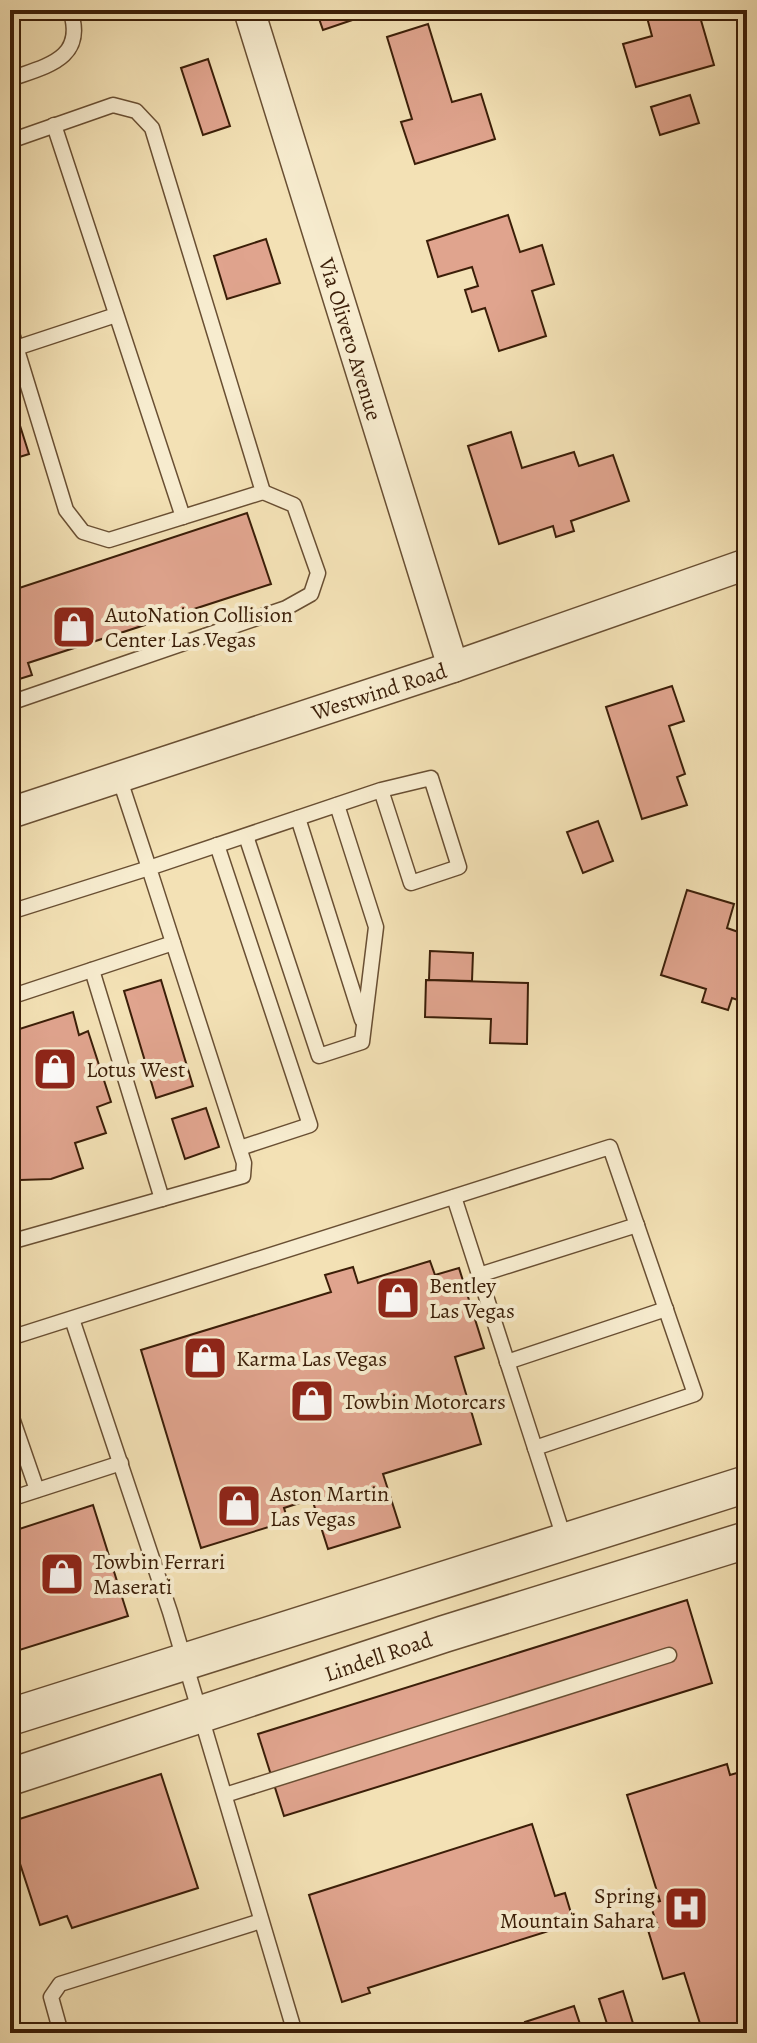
<svg xmlns="http://www.w3.org/2000/svg" width="757" height="2043" viewBox="0 0 757 2043" font-family="Alegreya,serif">
	<style>
		.building { fill: #e0a48e; stroke: #3b1e08; stroke-width: 2 }
		.lines { fill: none; stroke-linecap: round; stroke-linejoin: round }
		.service-casing { stroke: #694f33; stroke-width: 17 }
		.minor-casing { stroke: #694f33; stroke-width: 33 }
		.tertiary-casing { stroke: #694f33; stroke-width: 39 }
		.service { stroke: #f7eccf; stroke-width: 14 }
		.minor { stroke: #f7eccf; stroke-width: 30 }
		.tertiary { stroke: #f7eccf; stroke-width: 36 }
		.labels { text-anchor: middle; stroke-width: 8; stroke-linejoin: round; paint-order: stroke }
		.street-label { font-size: 22px; fill: #3b1e08; stroke: #f7eccf }
		.poi-label { font-size: 22px; fill: #3b1e08; stroke: #f7eccf; text-anchor: start }
	</style>
	<rect width="100%" height="100%" fill="#f3e1b5"/>
	<filter id="stains"><feTurbulence type="fractalNoise" baseFrequency=".0025" numOctaves="4"/><feColorMatrix values="0 0 0 0 .2 0 0 0 0 .09 0 0 0 0 .02 0 0 0 .5 -.17"/></filter>
	<radialGradient id="worn" r=".72"><stop offset=".6" stop-color="#630" stop-opacity="0"/><stop offset="1" stop-color="#630" stop-opacity=".3"/></radialGradient>
	<g class="building">
		<polygon points="316,10 362,10 364,16 323,30"/>
		<polygon points="645,10 698,10 714,65 636,87 623,44 652,36"/>
		<polygon points="428,24 452,102 481,94 495,139 415,164 401,122 412,119 387,37"/>
		<polygon points="208,59 230,126 203,135 181,68"/>
		<polygon points="690,95 699,123 660,135 651,107"/>
		<polygon points="508,215 520,252 542,245 554,284 532,291 546,336 499,351 485,308 472,312 465,290 478,286 472,267 438,277 427,241"/>
		<polygon points="266,239 280,283 227,299 214,256"/>
		<polygon points="10,394 29,454 10,460"/>
		<polygon points="511,432 522,468 574,452 579,466 613,455 629,501 571,521 574,531 556,537 553,526 499,544 468,446"/>
		<polygon points="247,513 271,584 28,663 32,675 10,682 10,591"/>
		<polygon points="672,686 684,721 669,726 685,774 677,777 687,805 642,819 606,707"/>
		<polygon points="598,821 613,861 583,873 567,832"/>
		<polygon points="687,890 734,904 727,928 747,935 747,1003 732,998 728,1010 702,1002 706,989 661,975"/>
		<polygon points="430,951 473,953 472,981 429,980"/>
		<polygon points="161,980 193,1086 156,1098 124,991"/>
		<polygon points="426,980 528,983 527,1044 490,1043 491,1019 425,1017"/>
		<polygon points="73,1012 79,1035 88,1031 111,1102 97,1107 106,1133 75,1143 83,1168 51,1179 20,1180 10,1174 10,1032"/>
		<polygon points="206,1108 219,1147 185,1159 172,1119"/>
		<polygon points="430,1261 435,1275 459,1268 484,1348 455,1357 481,1444 383,1474 400,1527 328,1549 312,1499 284,1508 288,1521 201,1548 141,1350 331,1292 325,1275 353,1267 358,1283"/>
		<polygon points="93,1505 128,1616 10,1653 10,1532"/>
		<polygon points="687,1600 712,1683 284,1816 258,1734"/>
		<polygon points="727,1764 730,1775 747,1770 747,2033 703,2033 684,1973 663,1979 648,1930 658,1927 650,1904 660,1901 627,1795"/>
		<polygon points="161,1774 198,1888 72,1928 67,1916 40,1925 10,1833 10,1822"/>
		<polygon points="532,1824 555,1896 565,1893 574,1923 368,1988 370,1993 342,2002 309,1895"/>
		<polygon points="623,1991 636,2033 610,2033 599,1999"/>
		<polygon points="574,2006 583,2033 528,2033 525,2022"/>
	</g>
	<g class="lines">
		<g class="service-casing">
			<g id="service">
				<path d="M10 79C46 66 87 59 70 10"/>
				<polyline points="54,125 183,517"/>
				<polyline points="10,141 113,105 136,111 152,128 263,492 109,540 83,532 66,510 10,327"/>
				<polyline points="10,350 116,315"/>
				<polyline points="10,703 286,608 311,594 318,573 294,505 263,492"/>
				<polyline points="298,818 362,1020"/>
				<polyline points="246,836 319,1056 362,1042 376,927 337,805"/>
				<polyline points="217,845 310,1125 240,1148"/>
				<polyline points="10,912 149,868 119,777"/>
				<polyline points="92,970 162,1199"/>
				<polyline points="10,997 173,943"/>
				<polyline points="454,1197 535,1448"/>
				<polyline points="10,1242 243,1176 244,1163 149,868 381,790 431,778 459,867 411,883 381,790"/>
				<polyline points="479,1275 637,1225"/>
				<polyline points="72,1319 170,1612 295,2033"/>
				<polyline points="10,1338 610,1147 695,1394 535,1448 565,1541"/>
				<polyline points="507,1362 666,1309"/>
				<polyline points="10,1412 37,1490"/>
				<polyline points="10,1499 121,1463"/>
				<polyline points="225,1795 669,1655"/>
				<polyline points="61,2033 51,1997 60,1984 261,1921"/>
			</g>
		</g>
		<g class="minor-casing">
			<g id="minor">
				<polyline points="249,10 453,667"/>
				<polyline points="10,813 453,667 747,564"/>
			</g>
		</g>
		<g class="tertiary-casing">
			<g id="tertiary">
				<polyline points="10,1717 747,1484"/>
				<polyline points="10,1777 444,1634 747,1540"/>
			</g>
		</g>
		<use href="#service" class="service"/>
		<use href="#minor" class="minor"/>
		<use href="#tertiary" class="tertiary"/>
	</g>
	<defs>
		<g id="shop-square" transform="scale(2.3)"><rect x="-9" y="-9" width="18" height="18" rx="4" fill="#8f2418" stroke="#f7eccf"/><path d="M-5-2.5h2.3a2.7 3.5 0 0 1 5.4 0H5L5.5 6h-11ZM-1.5-2.5h3a1.5 2.3 0 0 0-3 0Z" fill="#fff"/></g>
		<g id="hospital-square" transform="scale(2.3)"><rect x="-9" y="-9" width="18" height="18" rx="4" fill="#8f2418" stroke="#f7eccf"/><path d="M-5-5h3v3.5h4V-5h3V5h-3V1.5h-4V5h-3Z" fill="#fff"/></g>
	</defs>
	<g fill-rule="evenodd">
		<use href="#shop-square" x="74" y="627"/>
		<use href="#shop-square" x="55" y="1069"/>
		<use href="#shop-square" x="398" y="1298"/>
		<use href="#shop-square" x="205" y="1358"/>
		<use href="#shop-square" x="312" y="1401"/>
		<use href="#shop-square" x="239" y="1506"/>
		<use href="#shop-square" x="62" y="1574"/>
		<use href="#hospital-square" x="686" y="1908"/>
	</g>
	<g class="labels">
		<g class="street-label">
			<text transform="translate(351 339) rotate(73)" y="8">Via Olivero Avenue</text>
			<text transform="translate(379 691) rotate(-18)" y="8">Westwind Road</text>
			<text transform="translate(378 1656) rotate(-19)" y="8">Lindell Road</text>
		</g>
		<g class="poi-label">
			<text x="105" y="622">AutoNation Collision<tspan x="105" dy="25">Center Las Vegas</tspan></text>
			<text x="86" y="1077">Lotus West</text>
			<text x="429" y="1293">Bentley<tspan x="429" dy="25">Las Vegas</tspan></text>
			<text x="236" y="1366">Karma Las Vegas</text>
			<text x="343" y="1409">Towbin Motorcars</text>
			<text x="270" y="1501">Aston Martin<tspan x="270" dy="25">Las Vegas</tspan></text>
			<text x="93" y="1569">Towbin Ferrari<tspan x="93" dy="25">Maserati</tspan></text>
			<text x="655" y="1903" text-anchor="end">Spring<tspan x="655" dy="25">Mountain Sahara</tspan></text>
		</g>
	</g>
	<rect width="757" height="2043" fill="none" stroke="#f3e1b5" stroke-width="40"/>
	<rect x="12" y="12" width="733" height="2019" fill="none" stroke="#3b1e08" stroke-width="4"/>
	<rect x="20" y="20" width="717" height="2003" fill="none" stroke="#3b1e08" stroke-width="2"/>
	<rect width="100%" height="100%" filter="url(#stains)"/>
	<rect width="100%" height="100%" fill="url(#worn)"/>
</svg>
